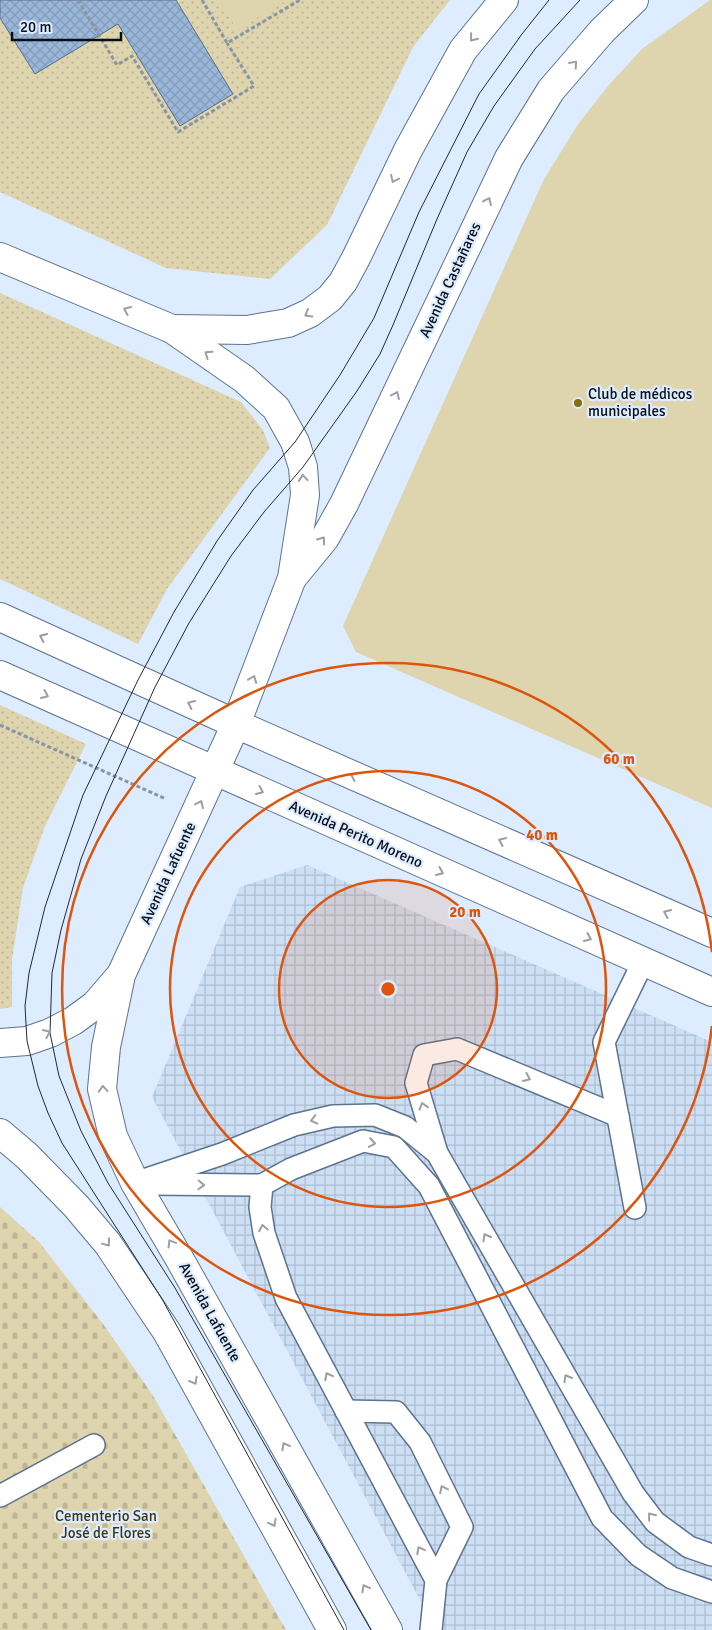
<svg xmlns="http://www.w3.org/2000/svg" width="712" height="1630" viewBox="0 0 712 1630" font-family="Signika,sans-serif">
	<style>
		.industrial { fill: url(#industrial-grid) }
		.grass { fill: url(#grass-dots) }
		.cemetery { fill: url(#cemetery-stones) }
		.garden { fill: #ded4ae }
		.building { fill: url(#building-cross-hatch); stroke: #576d87 }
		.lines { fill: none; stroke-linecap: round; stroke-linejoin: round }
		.lane-casing { stroke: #5d738e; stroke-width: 24 }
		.secondary-casing { stroke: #5d738e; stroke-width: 30 }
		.path { stroke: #8995a4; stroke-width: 3; stroke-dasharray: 4 2.5; stroke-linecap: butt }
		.lane { stroke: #fff; stroke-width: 21 }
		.secondary { stroke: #fff; stroke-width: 28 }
		.tram { stroke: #222b36; stroke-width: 1 }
		.oneway { stroke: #9b9fa3 }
		.ring { fill: none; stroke: #dd550d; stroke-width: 2.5 }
		.poi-dot { fill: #836f0d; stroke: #ddecfe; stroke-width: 2 }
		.labels { text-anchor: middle; stroke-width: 4.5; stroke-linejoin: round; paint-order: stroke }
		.street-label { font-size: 15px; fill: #060e18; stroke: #ddecfe }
		.poi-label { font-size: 15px; fill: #060e18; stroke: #ddecfe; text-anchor: start }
		.park-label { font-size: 15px; fill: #3e3612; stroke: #ddecfe }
		.centre { fill: #dd550d; stroke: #ddecfe; stroke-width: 2.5 }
		.ring-label { font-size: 15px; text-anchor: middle; font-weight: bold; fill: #dd550d; stroke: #ddecfe; stroke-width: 4.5; stroke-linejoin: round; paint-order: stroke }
	</style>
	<defs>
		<pattern id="industrial-grid" width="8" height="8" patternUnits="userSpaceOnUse" patternTransform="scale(1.25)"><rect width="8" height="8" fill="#cddff4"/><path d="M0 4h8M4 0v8" fill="none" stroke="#afbed0"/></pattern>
		<pattern id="grass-dots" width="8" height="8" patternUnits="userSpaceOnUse" patternTransform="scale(1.25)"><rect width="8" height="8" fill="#ded4ae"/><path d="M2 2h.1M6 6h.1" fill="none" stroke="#bdb595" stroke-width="1.8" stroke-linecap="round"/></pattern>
		<pattern id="cemetery-stones" width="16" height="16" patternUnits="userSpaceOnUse" patternTransform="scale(1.25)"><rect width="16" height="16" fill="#ded4ae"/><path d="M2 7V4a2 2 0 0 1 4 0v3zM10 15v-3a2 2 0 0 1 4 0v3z" fill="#bdb595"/></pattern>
		<pattern id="building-cross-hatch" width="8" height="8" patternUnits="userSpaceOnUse" patternTransform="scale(1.25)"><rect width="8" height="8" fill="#9ab7da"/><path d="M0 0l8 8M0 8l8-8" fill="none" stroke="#839cba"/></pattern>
	</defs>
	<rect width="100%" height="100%" fill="#ddecfe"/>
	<polygon class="industrial" points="307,865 712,1042 712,1630 436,1630 152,1097 240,887"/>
	<g class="grass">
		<polygon points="176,0 450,0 413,47 327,225 270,279 166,268 0,192 0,18 35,74 118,23 180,126 233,94"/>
		<polygon points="0,293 241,402 263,430 270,448 167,589 138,644 0,579"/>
		<polygon points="0,705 86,744 45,826 23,888 12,959 12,1007 0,1009"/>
	</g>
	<polygon class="cemetery" points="0,1207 39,1242 103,1324 152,1394 286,1630 0,1630"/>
	<g class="garden">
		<polygon points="220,0 287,0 237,30"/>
		<polygon points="710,0 712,0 712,808 356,652 343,626 544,179 579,123 608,86 642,49"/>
	</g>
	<polygon class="building" points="0,0 176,0 233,94 180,126 118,24 35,74 0,18"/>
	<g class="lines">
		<g class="lane-casing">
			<g id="lane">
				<polyline points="437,1153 416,1083 424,1055 457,1049 618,1116"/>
				<polyline points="135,1183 222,1154 294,1125 333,1116 375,1115 405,1127 437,1153 633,1493 655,1522 689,1547 712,1555"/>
				<polyline points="150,1184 262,1185"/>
				<polyline points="635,1208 604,1042 643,962"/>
				<polyline points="346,1411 396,1412 420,1442 462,1527 436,1580"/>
				<polyline points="0,1496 94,1445"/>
				<polyline points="431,1630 436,1580 286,1298 264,1233 260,1207 262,1185 291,1169 363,1141 394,1147 429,1186 602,1518 638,1555 672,1578 712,1592"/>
			</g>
		</g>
		<g class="secondary-casing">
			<g id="secondary">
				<polyline points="0,257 172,329 244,379 276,408 295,442 303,467 305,495 292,578 236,724 121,975 106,1047 102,1089 113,1136 135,1183 179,1258 388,1630"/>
				<polyline points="172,329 247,330 288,323 310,313 330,298 343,282 356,258 408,150 463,50 504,0"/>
				<polyline points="293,577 325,538 344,504 509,158 551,90 602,31 634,0"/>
				<polyline points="0,617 236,724 712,933"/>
				<polyline points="0,675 712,992"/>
				<polyline points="0,1043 27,1041 50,1033 73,1021 95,1005 120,976"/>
				<polyline points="0,1133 27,1156 76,1206 108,1244 167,1332 332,1630"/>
			</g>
		</g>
		<g class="path">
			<polyline points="78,0 117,65 132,56 178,132 254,86 227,43"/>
			<polyline points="202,0 227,43 300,0"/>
			<polyline points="0,725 166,799"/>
		</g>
		<use href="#lane" class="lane"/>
		<use href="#secondary" class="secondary"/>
		<g class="tram">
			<polyline points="344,1630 162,1299 62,1143 48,1113 38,1086 27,1041 25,1006 29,973 45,907 83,795 138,680 174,612 217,541 253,490 295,442 340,375 374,318 419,212 479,94 522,34 549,0"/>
			<polyline points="371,1630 175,1288 108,1183 81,1131 59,1076 50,1033 52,973 61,930 81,859 106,796 155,687 189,623 231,556 264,512 303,467 357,391 380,354 393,325 437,219 467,152 494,106 535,49 580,0"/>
		</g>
	</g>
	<defs><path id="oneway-chevron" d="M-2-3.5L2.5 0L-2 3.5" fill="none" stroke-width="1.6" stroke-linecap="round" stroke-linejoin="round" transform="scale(1.25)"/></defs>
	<g class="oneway">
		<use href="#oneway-chevron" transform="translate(473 38) rotate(129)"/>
		<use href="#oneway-chevron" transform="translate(574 64) rotate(-49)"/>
		<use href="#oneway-chevron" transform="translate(394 179) rotate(115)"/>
		<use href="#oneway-chevron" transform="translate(488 201) rotate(-65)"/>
		<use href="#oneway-chevron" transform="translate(127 310) rotate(-157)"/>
		<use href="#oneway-chevron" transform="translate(308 314) rotate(150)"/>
		<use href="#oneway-chevron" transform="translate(208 354) rotate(-145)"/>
		<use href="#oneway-chevron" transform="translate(396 395) rotate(-65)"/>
		<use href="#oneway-chevron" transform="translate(303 478) rotate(-95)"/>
		<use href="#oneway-chevron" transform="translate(322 540) rotate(-54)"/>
		<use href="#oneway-chevron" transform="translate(43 637) rotate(-155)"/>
		<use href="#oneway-chevron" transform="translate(253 679) rotate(-69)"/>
		<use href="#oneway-chevron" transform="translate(45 695) rotate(24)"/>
		<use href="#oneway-chevron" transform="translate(191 704) rotate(-155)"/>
		<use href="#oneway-chevron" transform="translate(354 776) rotate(-156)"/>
		<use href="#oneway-chevron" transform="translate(260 791) rotate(24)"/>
		<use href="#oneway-chevron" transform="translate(200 804) rotate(-65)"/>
		<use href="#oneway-chevron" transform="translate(502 841) rotate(-156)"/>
		<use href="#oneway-chevron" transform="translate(440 872) rotate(24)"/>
		<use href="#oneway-chevron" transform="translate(667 913) rotate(-156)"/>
		<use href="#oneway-chevron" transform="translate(588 938) rotate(24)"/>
		<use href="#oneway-chevron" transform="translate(47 1033) rotate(-23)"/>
		<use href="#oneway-chevron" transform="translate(527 1078) rotate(23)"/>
		<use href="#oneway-chevron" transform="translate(103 1089) rotate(-94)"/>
		<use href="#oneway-chevron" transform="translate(423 1106) rotate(-107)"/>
		<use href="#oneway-chevron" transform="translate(314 1120) rotate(166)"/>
		<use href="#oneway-chevron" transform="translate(372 1143) rotate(10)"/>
		<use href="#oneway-chevron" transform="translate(201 1185) rotate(2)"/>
		<use href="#oneway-chevron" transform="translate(263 1228) rotate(-101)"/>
		<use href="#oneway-chevron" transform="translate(486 1237) rotate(-120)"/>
		<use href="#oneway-chevron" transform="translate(107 1243) rotate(53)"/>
		<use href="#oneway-chevron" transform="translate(171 1243) rotate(-121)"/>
		<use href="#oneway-chevron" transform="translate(328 1376) rotate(-118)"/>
		<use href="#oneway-chevron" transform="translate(567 1378) rotate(-120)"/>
		<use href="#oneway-chevron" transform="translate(194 1381) rotate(61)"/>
		<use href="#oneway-chevron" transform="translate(285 1446) rotate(-119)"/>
		<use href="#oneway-chevron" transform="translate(443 1489) rotate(-116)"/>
		<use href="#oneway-chevron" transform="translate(651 1516) rotate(-129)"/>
		<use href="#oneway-chevron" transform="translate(273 1523) rotate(61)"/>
		<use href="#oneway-chevron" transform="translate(420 1550) rotate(-118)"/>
		<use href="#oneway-chevron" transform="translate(365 1588) rotate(-119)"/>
	</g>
	<circle cx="388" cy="989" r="109" fill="#dd550d" fill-opacity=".12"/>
	<g class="ring">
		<circle cx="388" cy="989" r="109"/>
		<circle cx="388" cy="989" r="218"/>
		<path d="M712 1026A326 326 0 1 1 712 952"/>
	</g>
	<circle class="poi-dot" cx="578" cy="403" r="5"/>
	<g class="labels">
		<g class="street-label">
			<text transform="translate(450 280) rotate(-65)" y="5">Avenida Castañares</text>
			<text transform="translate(356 834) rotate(24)" y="5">Avenida Perito Moreno</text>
			<text transform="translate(168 873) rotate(-65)" y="5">Avenida Lafuente</text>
			<text transform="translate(210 1312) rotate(61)" y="5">Avenida Lafuente</text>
		</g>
		<g class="poi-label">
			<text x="588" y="399">Club de médicos<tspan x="588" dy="17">municipales</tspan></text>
		</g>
		<g class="park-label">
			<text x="106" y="1521">Cementerio San<tspan x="106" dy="17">José de Flores</tspan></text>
		</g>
	</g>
	<circle cx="388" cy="989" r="8" class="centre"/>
	<g class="ring-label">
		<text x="619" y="764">60 m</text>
		<text x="542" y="840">40 m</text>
		<text x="465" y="917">20 m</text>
	</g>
	<path d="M12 32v8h109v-8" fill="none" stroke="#060e18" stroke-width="2.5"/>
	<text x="20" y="32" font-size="15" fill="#060e18" stroke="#ddecfe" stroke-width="4" paint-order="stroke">20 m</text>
</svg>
